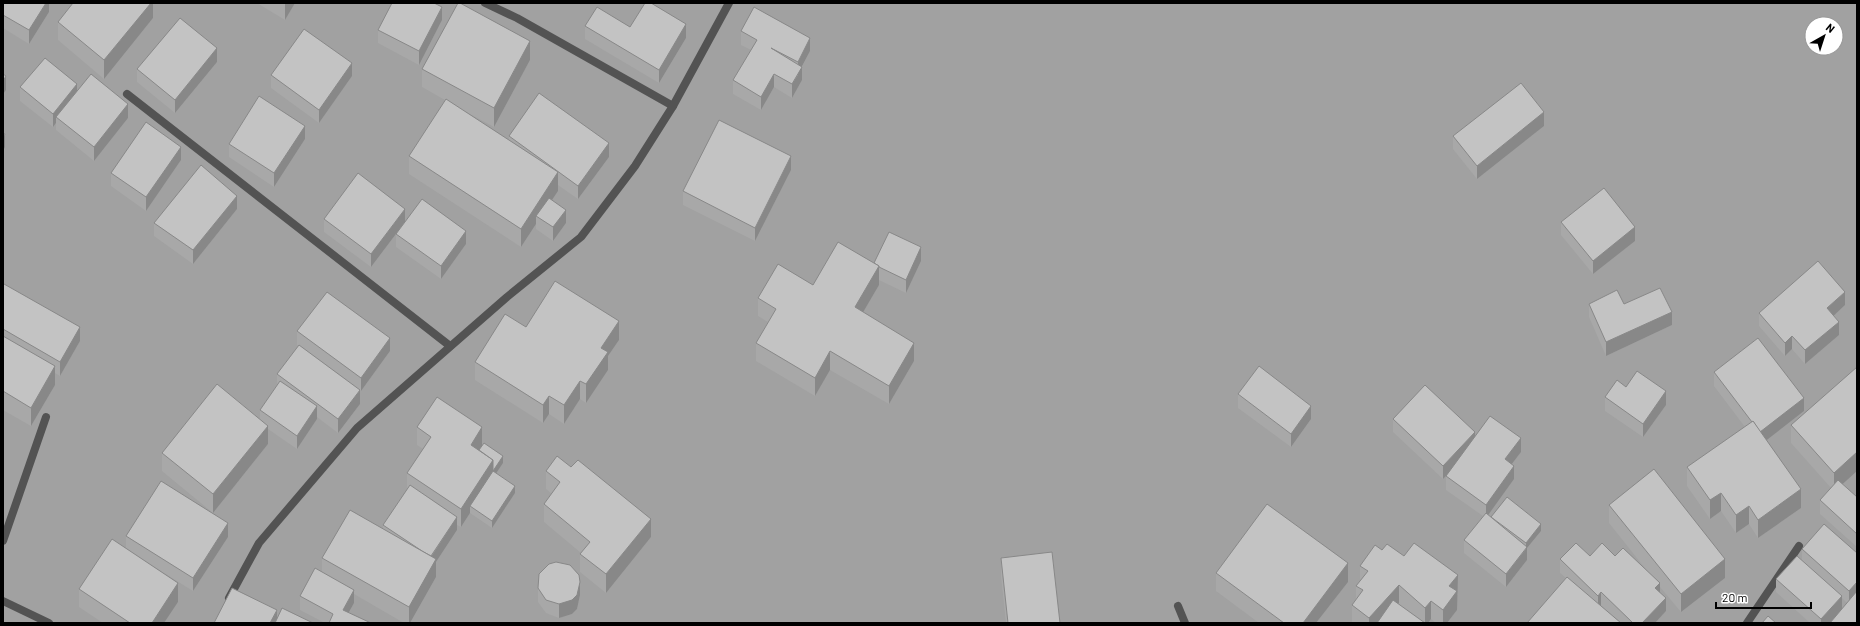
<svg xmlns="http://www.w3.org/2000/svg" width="1860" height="626" font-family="Barlow,sans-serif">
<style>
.water{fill:#a1a1a1;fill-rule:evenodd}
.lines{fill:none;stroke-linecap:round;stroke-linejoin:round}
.service{stroke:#535353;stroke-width:8}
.minor{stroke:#535353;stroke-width:8}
.wall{fill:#a8a8a8;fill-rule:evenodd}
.shaded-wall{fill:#888}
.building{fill:#c3c3c3;stroke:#888}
</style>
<rect width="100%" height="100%" fill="#fff"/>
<path class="water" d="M3,3H1857V623H3ZM1812,24H1836V48H1812Z"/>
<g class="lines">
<polyline class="service" points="3,541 46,417"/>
<g class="minor">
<polyline points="485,3 517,18 673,106"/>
<polyline points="127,94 450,346"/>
<polyline points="229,598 259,543 357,428 507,297 581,237 635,166 673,106 729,3"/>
<polyline points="3,601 49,623"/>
<polyline points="1178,606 1185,623"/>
<polyline points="1747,623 1799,546"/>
</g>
</g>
<g class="wall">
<polygon points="3,3 49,3 49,12 29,44 3,28"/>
<polygon points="153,3 153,18 104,79 58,40 58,22"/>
<polygon points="257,3 295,3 285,20"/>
<polygon points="442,20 419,65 378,43 378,30"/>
<polygon points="585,26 630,27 686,38 659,83 585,39"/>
<polygon points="741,31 810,51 802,67 802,80 792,98 774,87 761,110 733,94 733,80 751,50 741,45"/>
<polygon points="530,60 494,127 455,106 509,140 509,136 609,157 578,199 558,185 558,191 552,200 566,223 553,241 536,229 536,224 521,247 409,174 409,156 445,100 422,87 422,69"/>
<polygon points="217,62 175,113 137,82 137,69"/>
<polygon points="271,75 352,76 319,123 271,88"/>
<polygon points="20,87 77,91 128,118 94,161 56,130 56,123 53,127 20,101"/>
<polygon points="1544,126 1477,179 1453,149 1453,136"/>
<polygon points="305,139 274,187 229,157 229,144"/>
<polygon points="181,160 146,211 111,186 111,173"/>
<polygon points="791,170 755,241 683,205 683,191"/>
<polygon points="237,209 193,264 154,236 154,223"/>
<polygon points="324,219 405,222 371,267 324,232"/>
<polygon points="1561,222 1635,241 1593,274 1561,235"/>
<polygon points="396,234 466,244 441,279 396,247"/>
<polygon points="921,261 906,293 879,280 879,285 863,312 914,361 889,404 830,370 815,396 756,361 756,343 768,322 758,316 758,298 813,285 874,263"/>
<polygon points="3,285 80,341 60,376 55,373 55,385 31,426 3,410"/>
<polygon points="1589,304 1672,325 1606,356 1589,317"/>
<polygon points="1845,305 1833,316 1839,335 1805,364 1792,349 1785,356 1759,326 1759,313"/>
<polygon points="526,327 619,340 608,356 608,370 586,403 580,399 564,424 549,414 543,423 475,380 475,362"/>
<polygon points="297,331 390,351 361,391 346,380 360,404 338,433 317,417 317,419 297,449 268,429 268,444 213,513 162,471 162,453 260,419 260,410 277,385 277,374 299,346 297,345"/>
<polygon points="1857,367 1857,471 1843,484 1857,497 1857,547 1820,514 1820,500 1831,488 1791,443 1791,425"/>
<polygon points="1714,372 1804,411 1766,440 1801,508 1758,538 1749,524 1736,533 1721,511 1710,519 1687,486 1687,467 1745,427 1714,386"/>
<polygon points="1238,394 1311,419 1291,447 1238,408"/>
<polygon points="1605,397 1666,405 1643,437 1605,411"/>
<polygon points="1393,419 1475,437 1521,452 1512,464 1514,479 1488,514 1491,517 1541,531 1527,548 1527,560 1506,587 1464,553 1464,540 1483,516 1446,490 1446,476 1449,472 1443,479 1393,432"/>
<polygon points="417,427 482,446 503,463 496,473 515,493 492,528 470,513 461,527 457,525 457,530 436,562 436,577 410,623 404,623 354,594 354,603 349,613 371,623 325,623 300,610 300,596 322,572 322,558 383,529 383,525 407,489 407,473 423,449 417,445"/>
<polygon points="546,471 651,537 606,593 580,572 580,554 581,553 544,522 544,504 552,494 546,489"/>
<polygon points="1609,505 1725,578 1681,612 1660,587 1660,593 1666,611 1655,623 1527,623 1566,578 1560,573 1560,559 1590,556 1615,556 1648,572 1609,523"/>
<polygon points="126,536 228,537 193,591 143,560 178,602 164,623 103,623 79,607 79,589 126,548"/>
<path d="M1802,549L1857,553V623H1810L1776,592V579L1802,560ZM1842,598L1847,603L1842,609Z"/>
<polygon points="1382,550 1404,556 1458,594 1457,595 1457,610 1447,623 1436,623 1431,619 1428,623 1352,623 1352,605 1356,599 1356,586 1360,581 1360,566"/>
<polygon points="1001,558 1060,623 1006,623 1001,576"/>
<polygon points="1216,573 1348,582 1316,623 1259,623 1216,591"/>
<polygon points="538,588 580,595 577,609 572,614 559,618 546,613 538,602"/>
</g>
<g class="shaded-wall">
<polygon points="46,3 49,3 49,12 29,44 29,30"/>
<polygon points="151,3 153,3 153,18 104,79 104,60"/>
<polygon points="285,3 295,3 285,20"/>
<polygon points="442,7 442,20 419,65 419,51"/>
<polygon points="686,24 686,38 659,83 659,70"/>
<polygon points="810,38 810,51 800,70 802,67 802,80 792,98 792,84 798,75 798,62"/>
<polygon points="530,41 530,60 494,127 494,108"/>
<polygon points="217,48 217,62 175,113 175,100"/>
<polygon points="352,63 352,76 319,123 319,110"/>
<polygon points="774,74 774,87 761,110 761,97"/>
<polygon points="6,76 6,90 3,94 3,81"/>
<polygon points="77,84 77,97 56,117 56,123 53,127 53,114"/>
<polygon points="128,104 128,118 94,161 94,147"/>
<polygon points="1544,112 1544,126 1477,179 1477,166"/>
<polygon points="305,126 305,139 274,187 274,173"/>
<polygon points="5,134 5,147 3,151 3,138"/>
<polygon points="609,143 609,157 578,199 578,186"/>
<polygon points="181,147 181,160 146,211 146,197"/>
<polygon points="791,156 791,170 755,241 755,228"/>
<polygon points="558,172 558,191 540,218 536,216 536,224 521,247 521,229"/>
<polygon points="237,196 237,209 193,264 193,250"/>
<polygon points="405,209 405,222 371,267 371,254"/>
<polygon points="566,210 566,223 553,241 553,227"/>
<polygon points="1635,227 1635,241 1593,274 1593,261"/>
<polygon points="466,231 466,244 441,279 441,266"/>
<polygon points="921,247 921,261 906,293 906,280"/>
<polygon points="879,266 879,285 855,326 855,307"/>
<polygon points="1845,292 1845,305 1827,322 1827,308"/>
<polygon points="1672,312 1672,325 1606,356 1606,342"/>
<polygon points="619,321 619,340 608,356 608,370 586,403 586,384 601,348"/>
<polygon points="1839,322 1839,335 1805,364 1805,350"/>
<polygon points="80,327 80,341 60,376 60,362"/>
<polygon points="1792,336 1792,349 1785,356 1785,343"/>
<polygon points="390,338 390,351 361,391 361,378"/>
<polygon points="914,343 914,361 889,404 889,386"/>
<polygon points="830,351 830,370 815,396 815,378"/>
<polygon points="55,366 55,385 31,426 31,408"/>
<polygon points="580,381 580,399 564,424 564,405"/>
<polygon points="360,390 360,404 338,433 338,419"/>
<polygon points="1666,391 1666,405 1643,437 1643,424"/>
<polygon points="549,396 549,414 543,423 543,405"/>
<polygon points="1804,398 1804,411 1759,446 1759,432"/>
<polygon points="317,406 317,419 297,449 297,436"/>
<polygon points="1311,406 1311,419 1291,447 1291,434"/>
<polygon points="268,426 268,444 213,513 213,494"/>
<polygon points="482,427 482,446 471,463 471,445"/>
<polygon points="1475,432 1475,446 1443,479 1443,466"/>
<polygon points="1521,438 1521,452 1505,473 1505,459"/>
<polygon points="1857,452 1857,471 1834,492 1834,473"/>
<polygon points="503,456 503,463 493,478 493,471"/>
<polygon points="493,460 493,478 470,506 470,513 461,527 461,509"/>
<polygon points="1514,466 1514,479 1486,518 1486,505"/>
<polygon points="515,486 515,493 492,528 492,521"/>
<polygon points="1801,489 1801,508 1758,538 1758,520"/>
<polygon points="1721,493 1721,511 1710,519 1710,500"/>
<polygon points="1749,506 1749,524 1736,533 1736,515"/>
<polygon points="457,517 457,530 436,562 436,577 410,623 409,623 409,607 431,557"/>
<polygon points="651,519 651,537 606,593 606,574"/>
<polygon points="228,523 228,537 193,591 193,578"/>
<polygon points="1541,524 1541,531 1527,548 1527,560 1506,587 1506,574 1526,549 1526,543"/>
<polygon points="1725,559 1725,578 1681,612 1681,594"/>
<polygon points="1348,563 1348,582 1316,623 1303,623"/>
<polygon points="1458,575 1457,610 1447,623 1443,623 1443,610 1449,586"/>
<polygon points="580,582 580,595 577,609 572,614 559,618 559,604"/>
<polygon points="1857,582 1857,596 1849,605 1849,591"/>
<polygon points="178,583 178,602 164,623 152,623"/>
<polygon points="1660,583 1660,597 1655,588"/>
<polygon points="1399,585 1399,603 1381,623 1369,623 1369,618"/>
<polygon points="354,590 354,603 343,623 343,610"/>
<polygon points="1601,592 1601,605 1598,609 1598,596"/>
<polygon points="1842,596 1842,610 1830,623 1821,623 1821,619"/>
<polygon points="1666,598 1666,611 1655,623 1642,623"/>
<polygon points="1431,601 1431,619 1428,623 1425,623 1425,608"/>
<polygon points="277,610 277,623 270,623"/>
</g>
<g class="building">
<polygon points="3,3 46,3 29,30 3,15"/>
<polygon points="73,3 151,3 104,60 58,22"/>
<polygon points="392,3 434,3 442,7 419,51 378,30"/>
<polygon points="458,3 460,3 530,41 494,108 422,69"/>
<polygon points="645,3 651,3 686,24 659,70 585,26 597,7 630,27"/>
<polygon points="754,7 810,38 798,62 771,48 802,67 792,84 774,74 761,97 733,80 757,40 741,31"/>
<polygon points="180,18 217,48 175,100 137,69"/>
<polygon points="304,29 352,63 319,110 271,75"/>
<polygon points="45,58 77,84 53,114 20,87"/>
<polygon points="3,74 6,76 3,81"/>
<polygon points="91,74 128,104 94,147 56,117"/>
<polygon points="1521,83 1544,112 1477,166 1453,136"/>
<polygon points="539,93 609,143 578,186 509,136"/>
<polygon points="259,96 305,126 274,173 229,144"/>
<polygon points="446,99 558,172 521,229 409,156"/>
<polygon points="719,120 791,156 755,228 683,191"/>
<polygon points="146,122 181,147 146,197 111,173"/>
<polygon points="3,133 5,134 3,138"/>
<polygon points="201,165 237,196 193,250 154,223"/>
<polygon points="358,173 405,209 371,254 324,219"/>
<polygon points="1604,188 1635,227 1593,261 1561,222"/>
<polygon points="549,198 566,210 553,227 536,216"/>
<polygon points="422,199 466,231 441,266 396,234"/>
<polygon points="889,232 921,247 906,280 879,267 879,266 874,263"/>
<polygon points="838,242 879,266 855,307 914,343 889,386 830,351 815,378 756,343 776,309 758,298 778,264 813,285"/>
<polygon points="1818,261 1845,292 1827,308 1839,322 1805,350 1792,336 1785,343 1759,313"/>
<polygon points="555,281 619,321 601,348 608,352 586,384 580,381 564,405 549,396 543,405 475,362 505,314 526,327"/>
<polygon points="4,284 80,327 60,362 3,329 3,285"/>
<polygon points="1660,288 1672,312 1606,342 1589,304 1617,290 1624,304"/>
<polygon points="327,292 390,338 361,378 297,331"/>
<polygon points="3,336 55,366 31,408 3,391"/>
<polygon points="1758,338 1804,398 1760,432 1753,421 1752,422 1714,372"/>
<polygon points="299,345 360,390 338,419 277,374"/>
<polygon points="1259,366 1311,406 1291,434 1238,394"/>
<polygon points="1857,367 1857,452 1834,473 1791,425"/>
<polygon points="1637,371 1666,391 1643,424 1605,397 1617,380 1626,387"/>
<polygon points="280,381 317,406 297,436 260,410"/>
<polygon points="217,384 268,426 213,494 162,453"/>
<polygon points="1425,385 1475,432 1443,466 1393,419"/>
<polygon points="437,397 482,427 471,445 493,460 461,509 407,473 431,437 417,427"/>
<polygon points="1490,416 1521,438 1505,459 1514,466 1486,505 1446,476"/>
<polygon points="1753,421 1801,489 1758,520 1749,506 1736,515 1721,493 1710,500 1687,467"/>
<polygon points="484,443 503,456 493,471 493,460 479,450"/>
<polygon points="557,456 571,467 578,460 651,519 606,574 580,554 590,542 544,504 560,482 546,471"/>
<polygon points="1654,469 1725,559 1681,594 1609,505"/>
<polygon points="493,471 515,486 492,521 470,506"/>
<polygon points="1838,480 1857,497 1857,534 1820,500"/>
<polygon points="161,481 228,523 193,578 126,536"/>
<polygon points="410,485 457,517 431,556 422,551 383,525"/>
<polygon points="1507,497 1541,524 1526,543 1491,517"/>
<polygon points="1267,504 1348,563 1303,623 1284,623 1216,573"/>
<polygon points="350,510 436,559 409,607 322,558"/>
<polygon points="1486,513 1527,547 1506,574 1464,540"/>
<polygon points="1824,524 1857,553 1857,582 1849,591 1802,549"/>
<polygon points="112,539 178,583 152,623 130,623 79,589"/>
<polygon points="1414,543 1458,575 1449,586 1457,591 1443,610 1431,601 1425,608 1399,585 1369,618 1352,605 1363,590 1356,586 1368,571 1360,566 1375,545 1382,550 1387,544 1404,556"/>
<polygon points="1576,543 1590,556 1602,543 1615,556 1623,548 1660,583 1655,588 1666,598 1642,623 1633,623 1601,592 1598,596 1560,559"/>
<polygon points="1052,552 1060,623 1008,623 1001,558"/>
<polygon points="1797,556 1842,596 1821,619 1776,579"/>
<polygon points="556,562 570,565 579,575 580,582 577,595 572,600 559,604 546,600 538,588 539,574 549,564"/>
<polygon points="315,568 354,590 343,610 371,623 329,623 333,614 300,596"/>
<polygon points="1567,577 1621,623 1527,623"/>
<polygon points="232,588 277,610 270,623 214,623"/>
<polygon points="1857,591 1857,623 1830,623"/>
<polygon points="1393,600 1425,623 1377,623"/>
<polygon points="282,608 313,623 275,623"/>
<polygon points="1768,616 1776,623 1762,623"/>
</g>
<rect width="1860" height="626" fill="none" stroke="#000000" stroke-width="8"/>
<g transform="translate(1824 36) rotate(39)"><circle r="19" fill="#ffffff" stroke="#999999"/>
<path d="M0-3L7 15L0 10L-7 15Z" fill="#000000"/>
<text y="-6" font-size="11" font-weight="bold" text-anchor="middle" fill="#000000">N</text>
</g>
<path d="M1716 602v6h95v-6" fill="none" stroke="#000000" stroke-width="2"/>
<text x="1722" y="602" font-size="12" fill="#000000" stroke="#ffffff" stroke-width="3" paint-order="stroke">20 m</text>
</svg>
